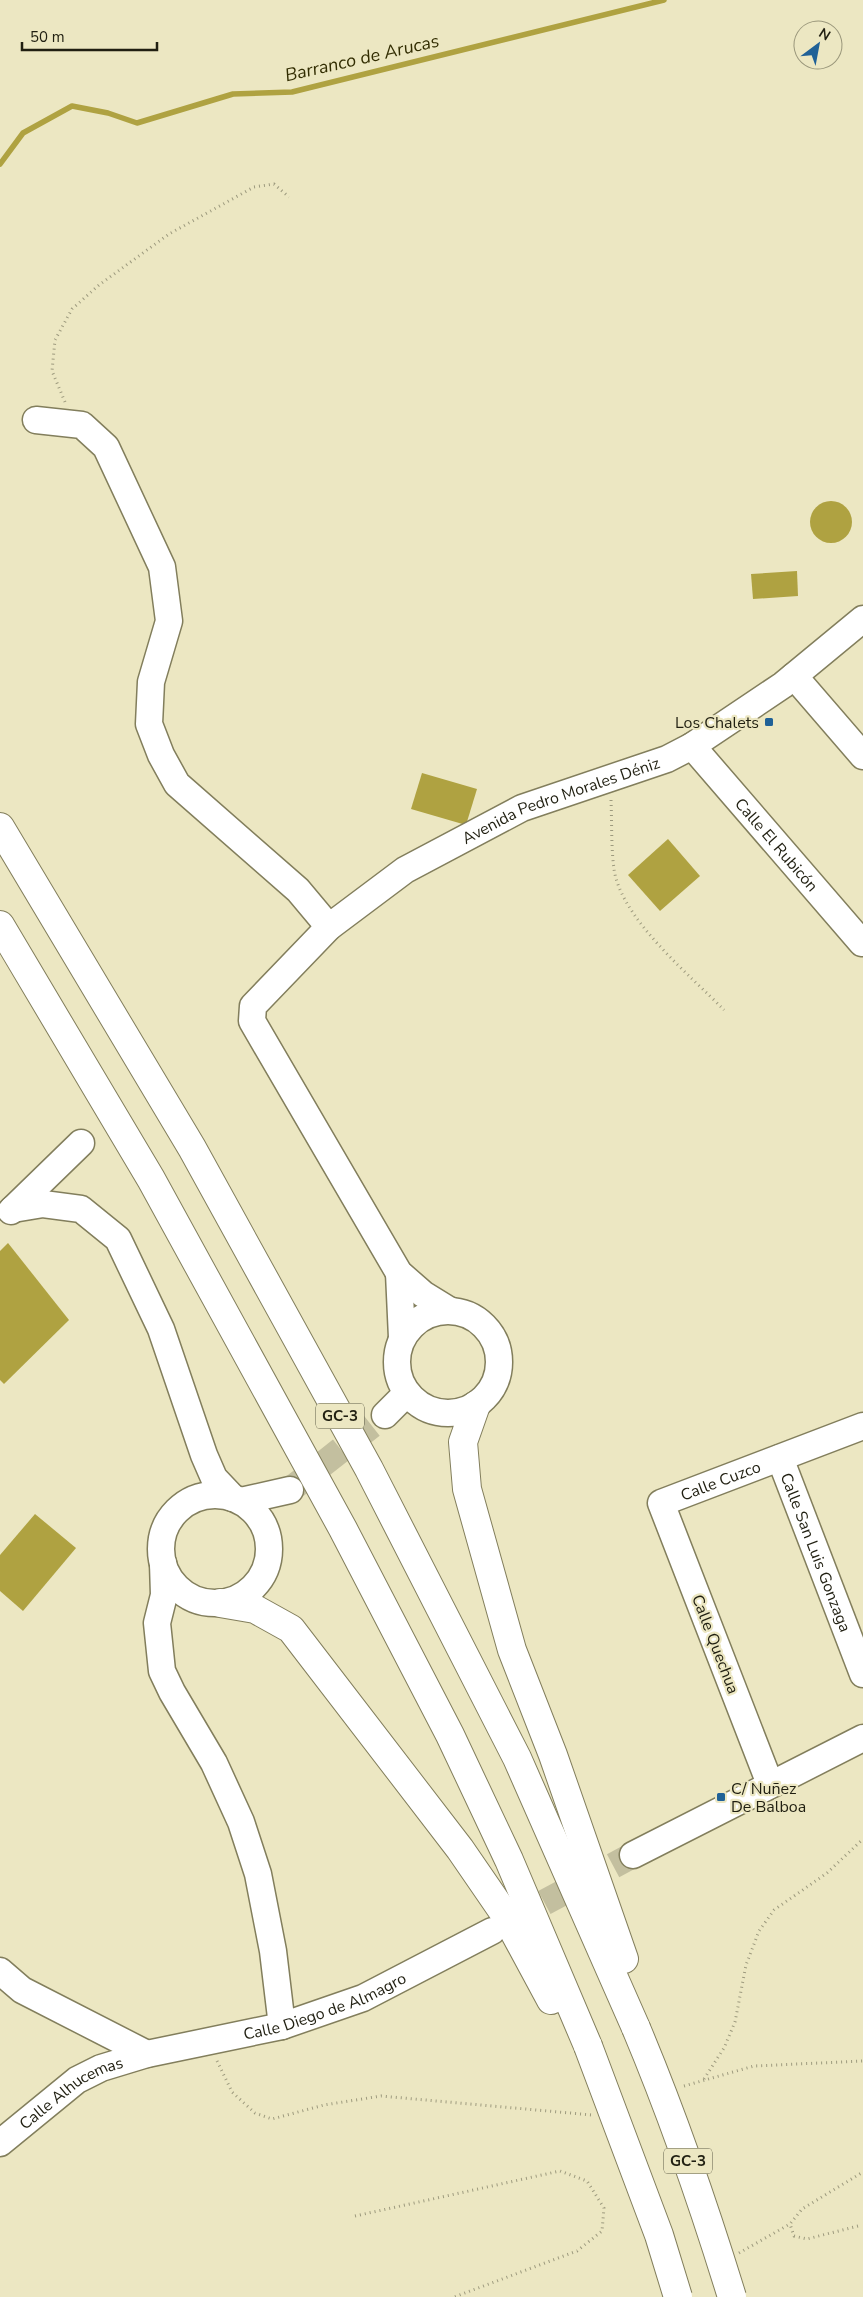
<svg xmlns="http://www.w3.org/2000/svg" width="863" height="2297" font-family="'Nunito Sans',sans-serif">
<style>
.water{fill:#afa241}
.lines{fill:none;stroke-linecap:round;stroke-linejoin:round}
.stream{stroke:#afa241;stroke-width:5.5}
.minor-tunnel{stroke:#c3bf9f;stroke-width:26;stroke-dasharray:26 13;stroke-linecap:butt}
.minor-casing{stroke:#827e5c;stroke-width:29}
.highway-casing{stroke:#827e5c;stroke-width:30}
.path{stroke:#9d9a7e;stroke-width:3;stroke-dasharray:1 4;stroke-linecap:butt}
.minor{stroke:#fff;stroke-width:26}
.highway{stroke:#fff;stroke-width:28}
.highway-bridge-casing{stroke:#827e5c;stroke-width:30;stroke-linecap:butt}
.highway-bridge{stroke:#fff;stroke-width:28}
.poi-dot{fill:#206197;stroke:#ece7c2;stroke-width:2}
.labels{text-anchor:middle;stroke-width:4.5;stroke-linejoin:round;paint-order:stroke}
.shield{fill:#ece7c2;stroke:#5d5b46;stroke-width:1}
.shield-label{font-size:15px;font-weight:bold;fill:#201f11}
.poi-label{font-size:16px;fill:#201f11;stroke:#ece7c2;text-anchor:end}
.street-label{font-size:16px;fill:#201f11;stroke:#ece7c2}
.water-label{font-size:18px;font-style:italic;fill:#322d02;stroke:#ece7c2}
</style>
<rect width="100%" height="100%" fill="#ece7c2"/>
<g class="water">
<circle cx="831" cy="522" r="21"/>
<polygon points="797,571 798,596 753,599 751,574"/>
<polygon points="422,773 477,789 466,825 411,809"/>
<polygon points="668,839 700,876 660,911 628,875"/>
<polygon points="8,1243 69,1320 4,1384 0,1380 0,1251"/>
<polygon points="35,1514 76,1548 23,1611 0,1591 0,1555"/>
</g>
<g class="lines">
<polyline class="stream" points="0,164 23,133 72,106 108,113 137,123 233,94 292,92 664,0"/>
<g class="minor-tunnel">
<polyline points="290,1490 385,1415"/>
<polyline points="510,1921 633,1855"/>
</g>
<defs>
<g id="minor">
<polyline points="36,420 82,425 106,447 162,567 169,621 151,682 149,724 161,755 177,784 298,890 329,927"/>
<polyline points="794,676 863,756"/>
<path id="s1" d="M692,746L862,943"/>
<polyline points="13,1209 43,1204 81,1209 118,1239 161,1329 204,1455 214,1478 233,1498"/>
<polyline points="11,1211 81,1143"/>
<polyline points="399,1273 402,1338"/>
<path id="s2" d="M449,1310L423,1294L399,1273L252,1021L253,1006L329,927L405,870L522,808L667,759L692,746L783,685L863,619"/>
<circle cx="448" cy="1362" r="51"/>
<polyline points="385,1415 407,1393"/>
<path id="s3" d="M780,1458L863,1674"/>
<circle cx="215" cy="1549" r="54"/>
<polyline points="241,1501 290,1490"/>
<polyline points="163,1563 164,1595 157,1623 162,1671 172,1692 214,1763 241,1822 258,1874 273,1951 282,2026"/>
<path id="s4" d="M770,1784L661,1503L863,1426"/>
<polyline points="633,1855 863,1738"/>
<polyline points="0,1971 22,1990 147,2054"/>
<path id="s5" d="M0,2143L77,2080L101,2068L147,2054L282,2026L363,1998L492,1931"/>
</g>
<g id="highway">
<polyline points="0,827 192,1148 369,1469 517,1758 636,2028"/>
<polyline points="0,925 151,1179 343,1529 450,1735 509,1860 588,2046"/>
<polyline points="476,1405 463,1442 467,1489 512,1650 553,1755 624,1959"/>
<polyline points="220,1603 255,1609 291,1629 460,1849 504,1913 551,2000"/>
</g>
</defs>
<use href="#minor" class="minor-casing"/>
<use href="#highway" class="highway-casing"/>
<g class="path">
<polyline points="65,402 52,371 55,340 72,309 99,285 169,234 254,187 274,184 289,197"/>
<path d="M611,800C612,823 611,847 614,869C621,919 690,975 724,1010"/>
<polyline points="217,2061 232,2092 255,2113 272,2119 324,2105 381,2096 592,2115"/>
<polyline points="704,2079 724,2048 735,2022 746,1965 759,1931 774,1910 827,1873 863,1839"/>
<polyline points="684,2086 754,2066 863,2061"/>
<polyline points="355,2216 560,2171 587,2181 604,2208 602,2231 577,2251 454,2297"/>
<polyline points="858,2226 807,2239 794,2236 790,2224 802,2209 863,2172"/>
<polyline points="739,2253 790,2224"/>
</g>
<use href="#minor" class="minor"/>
<use href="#highway" class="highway"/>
<defs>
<g id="highway-bridge">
<path d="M636,2028C673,2116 704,2206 732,2297"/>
<polyline points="588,2046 659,2235 678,2297"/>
</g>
</defs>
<use href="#highway-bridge" class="highway-bridge-casing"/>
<use href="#highway-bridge" class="highway-bridge"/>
</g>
<g class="poi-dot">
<rect x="764" y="717" width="10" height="10" rx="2.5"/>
<rect x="716" y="1792" width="10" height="10" rx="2.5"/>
</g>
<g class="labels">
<g class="shield">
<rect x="316" y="1403.5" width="48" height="25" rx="4"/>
<rect x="664" y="2148.5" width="48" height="25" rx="4"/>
</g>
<g class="shield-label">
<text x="340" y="1421">GC-3</text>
<text x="688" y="2166">GC-3</text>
</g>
<g class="poi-label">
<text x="759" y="728">Los Chalets</text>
<text x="731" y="1794" text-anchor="start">C/ Nuñez<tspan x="731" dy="18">De Balboa</tspan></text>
</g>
<g class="street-label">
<text dy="6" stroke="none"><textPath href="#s2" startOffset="745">Avenida Pedro Morales Déniz</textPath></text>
<text dy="6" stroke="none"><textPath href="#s1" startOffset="130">Calle El Rubicón</textPath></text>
<text dy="6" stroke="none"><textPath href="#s4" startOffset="365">Calle Cuzco</textPath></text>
<text dy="6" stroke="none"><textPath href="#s3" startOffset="101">Calle San Luis Gonzaga</textPath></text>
<text transform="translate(716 1644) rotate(69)" y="6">Calle Quechua</text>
<text dy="6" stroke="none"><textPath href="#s5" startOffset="359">Calle Diego de Almagro</textPath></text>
<text dy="6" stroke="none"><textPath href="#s5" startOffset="88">Calle Alhucemas</textPath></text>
</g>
<g class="water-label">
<text transform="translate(362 58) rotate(-13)" y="6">Barranco de Arucas</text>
</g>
</g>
<g transform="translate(818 45) rotate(32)"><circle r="24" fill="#ece7c2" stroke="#9a977b"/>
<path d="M0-4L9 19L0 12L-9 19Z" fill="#206197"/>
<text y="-8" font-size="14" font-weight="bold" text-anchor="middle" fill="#201f11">N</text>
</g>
<path d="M22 42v8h135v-8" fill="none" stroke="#201f11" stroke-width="2.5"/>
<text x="30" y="42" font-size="15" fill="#201f11" stroke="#ece7c2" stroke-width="4" paint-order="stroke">50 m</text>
</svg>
